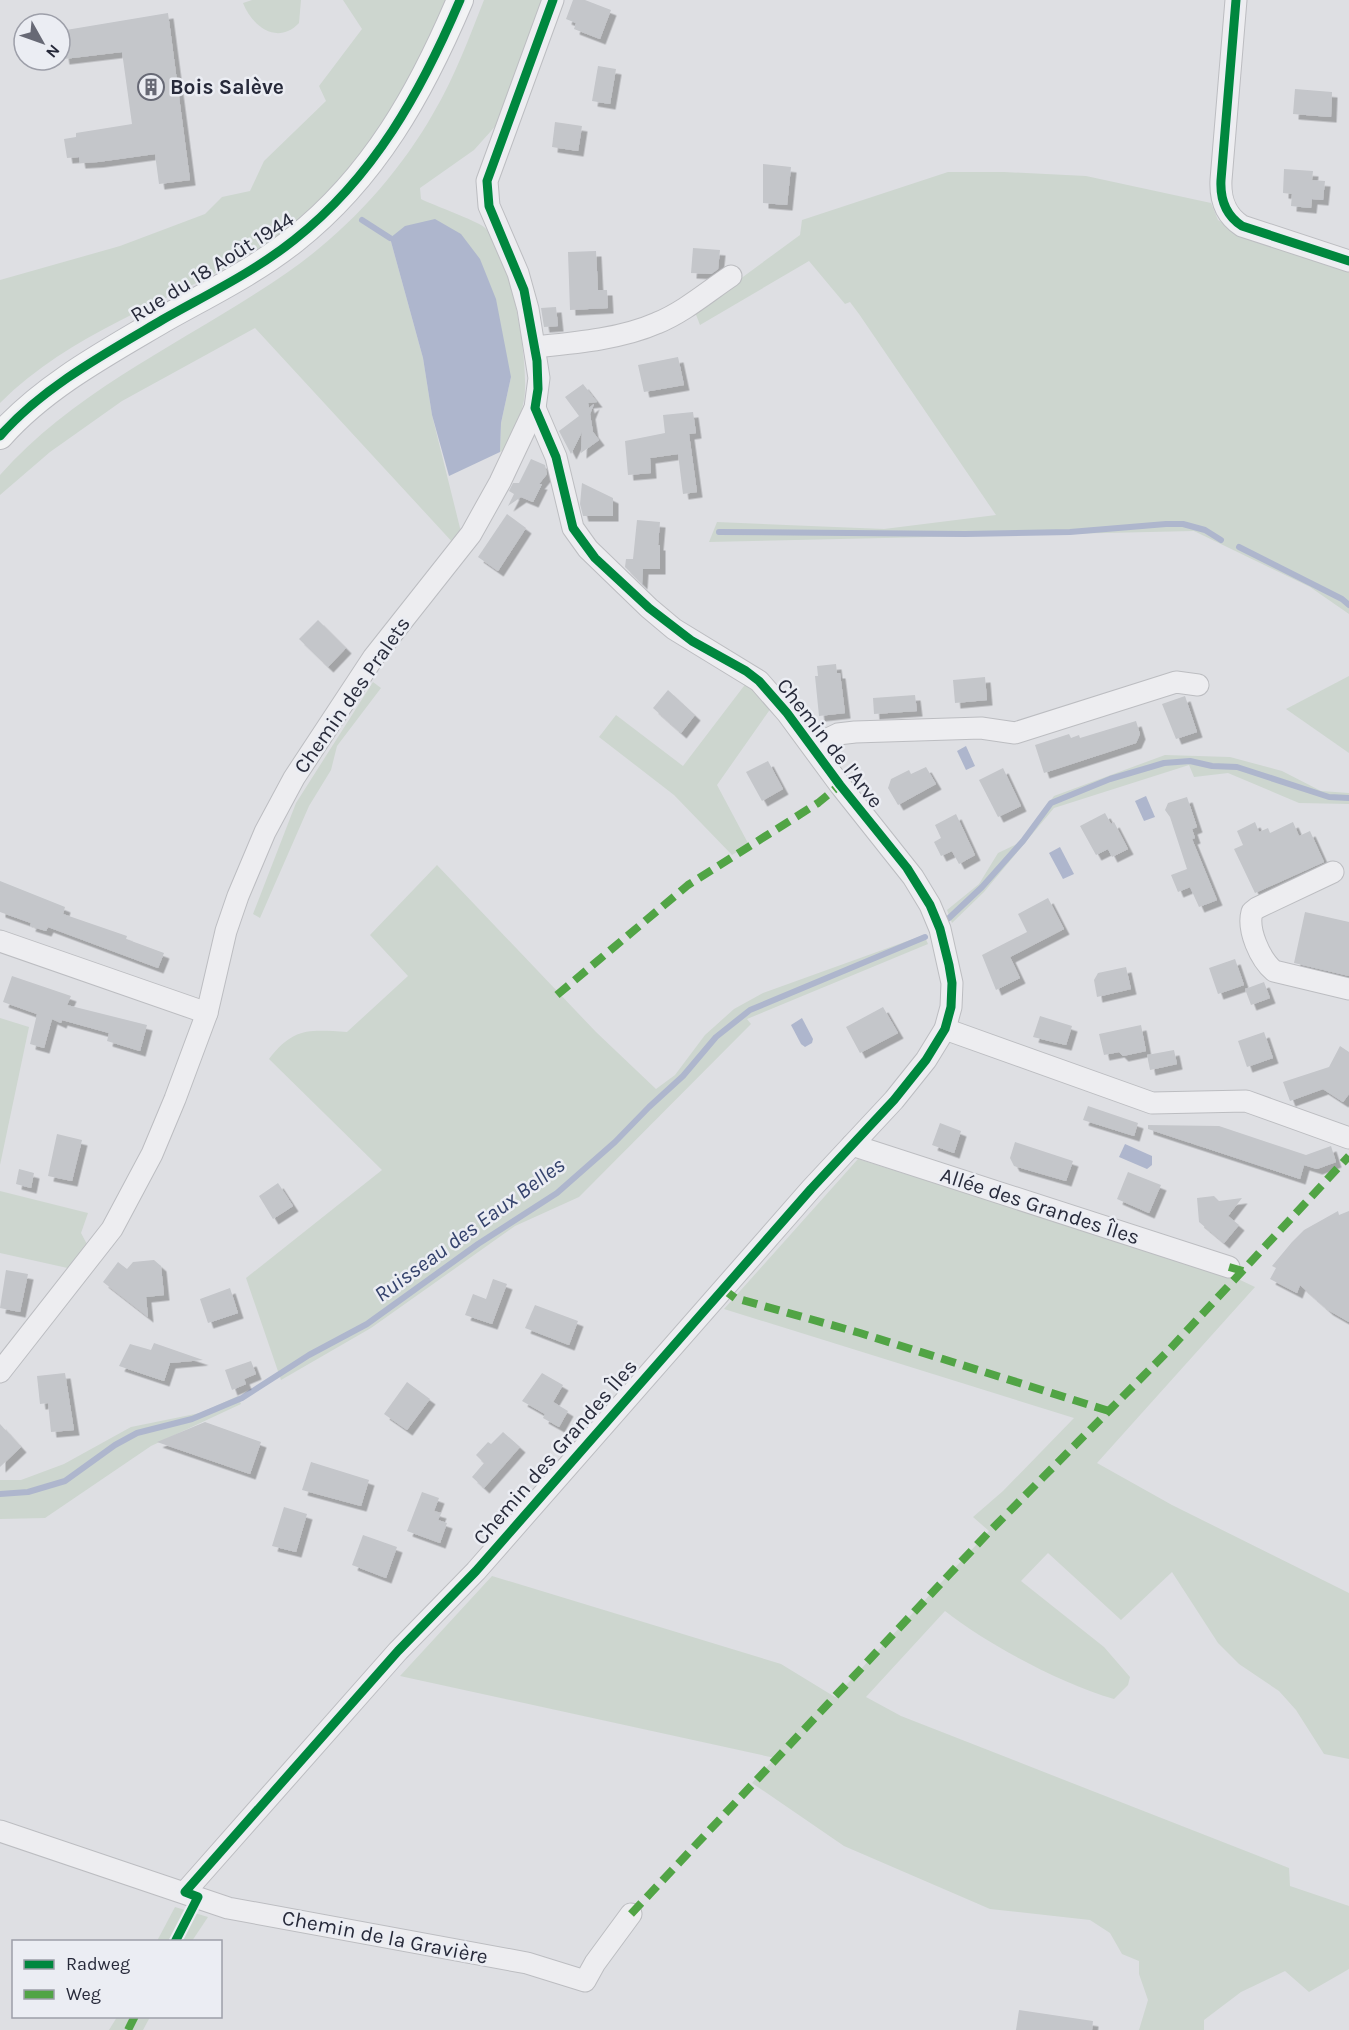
<svg xmlns="http://www.w3.org/2000/svg" width="1349" height="2030" font-family="Karla,sans-serif">
<style>
.green{fill:#cdd6cf}
.water{fill:#aeb6cd}
.lines{fill:none;stroke-linecap:round;stroke-linejoin:round}
.stream{stroke:#aeb6cd;stroke-width:6}
.building{fill:#c4c6ca;filter:url(#shadow)}
.minor-casing{stroke:#bcbdc1;stroke-width:23}
.major-casing{stroke:#bbbcc1;stroke-width:28}
.minor{stroke:#ededf0;stroke-width:21}
.major{stroke:#f2f3f4;stroke-width:26}
.quiet{stroke:#51a445;stroke-width:8;stroke-dasharray:15 8;stroke-linecap:butt}
.cycleway-casing{stroke:#ebedf3;stroke-width:13}
.cycleway{stroke:#00873e;stroke-width:9}
.labels{text-anchor:middle;stroke-width:5;stroke-linejoin:round;paint-order:stroke}
.poi-label{font-size:21px;font-weight:bold;fill:#272a3a;stroke:#ebedf3;text-anchor:start}
.street-label{font-size:21px;fill:#272a3a;stroke:#ebedf3}
.water-label{font-size:22px;font-style:italic;fill:#34426c;stroke:#ebedf3}
</style>
<defs>
<filter id="shadow"><feDropShadow dx="5.5" dy="5.5" stdDeviation="0" flood-color="#0004"/></filter>
</defs>
<rect width="100%" height="100%" fill="#dedfe3"/>
<g class="green">
<path d="M252,0H301L299,23C277,46 252,26 243,3Z"/>
<path d="M343,0H446C407,97 349,196 257,250C171,302 72,331 0,403V280L120,246L205,214L222,197L250,191L264,161L326,101L319,86L362,29Z"/>
<path d="M484,0H546L500,121L474,150L420,188L421,199C435,206 475,220 484,227C511,250 530,366 524,400C521,416 513,433 508,448L500,452L501,423L511,377L390,238L423,358L432,415L461,532L455,545L255,328L122,401L50,452L0,495V475C79,386 192,339 288,272C347,231 399,174 434,112C455,76 469,38 484,0Z"/>
<polygon points="948,172 1004,172 1086,176 1211,203 1218,220 1252,241 1349,269 1349,614 1310,587 1194,531 709,542 717,522 884,529 996,515 859,314 850,302 845,304 809,261 700,325 695,312 800,235 802,220"/>
<polygon points="1349,676 1349,753 1286,709"/>
<polygon points="373,682 381,688 337,746 331,770 309,806 260,918 253,914 296,803"/>
<polygon points="747,682 771,708 717,785 749,845 732,855 674,795 599,737 616,715 683,766"/>
<polygon points="1165,755 1230,757 1282,771 1321,791 1349,793 1349,804 1299,803 1228,773 1194,777 1189,765 1054,808 984,892 952,923 947,910 979,884 998,853 1019,843 1054,796"/>
<path d="M437,865L596,1032L656,1089L675,1075L705,1035L734,1009L763,993L924,935L928,944L747,1019L751,1024L579,1197L515,1226L371,1328L281,1380L246,1278L382,1170L269,1059C294,1027 309,1030 347,1032L408,976L370,935Z"/>
<polygon points="0,1018 29,1027 0,1165"/>
<path d="M858,1159L1236,1278L1255,1287L1097,1463L1172,1505L1349,1593V1759L1324,1754L1296,1710L1279,1691L1239,1664L1218,1643L1172,1572L1121,1620L1048,1553L1021,1581L1104,1647L1130,1677L1128,1685L1114,1699C1060,1683 990,1646 945,1611L866,1697L901,1716L1289,1868L1290,1886L1349,1906V1969L1309,1992L1285,1971L1241,1992L1204,2020V2030H1139L1148,2000L1139,1974V1961L1122,1954L1110,1933L1090,1920L990,1909L844,1846L752,1783L775,1758L400,1676L492,1576L781,1664L835,1697L989,1531L973,1517L1003,1491L1074,1418L724,1309Z"/>
<polygon points="0,1191 88,1213 81,1233 89,1248 72,1269 0,1253"/>
<polygon points="238,1396 241,1404 151,1446 45,1518 0,1519 0,1480 21,1480 64,1464 131,1427 200,1413"/>
<polygon points="175,1907 208,1917 192,1941 157,1941"/>
<polygon points="117,2017 117,2016 150,2017 143,2030 109,2030"/>
</g>
<g class="water">
<polygon points="435,219 461,234 480,259 496,299 511,377 501,423 500,452 449,476 432,415 423,358 390,238 405,226"/>
<polygon points="966,746 975,766 966,770 957,751"/>
<polygon points="1146,796 1155,817 1144,821 1135,801"/>
<polygon points="1060,847 1074,874 1063,879 1049,853"/>
<polygon points="802,1018 813,1039 812,1043 805,1047 801,1044 791,1025"/>
<polygon points="1125,1144 1152,1156 1152,1165 1147,1169 1119,1157"/>
</g>
<g class="lines">
<g class="stream">
<polyline points="362,220 390,238"/>
<polyline points="719,532 965,534 1070,532 1166,524 1183,524 1205,530 1221,540"/>
<polyline points="1239,547 1342,599 1349,605"/>
<polyline points="949,918 982,887 1023,841 1051,803 1110,779 1164,763 1190,761 1212,766 1237,767 1329,797 1349,798"/>
<polyline points="0,1494 28,1492 65,1481 115,1445 137,1433 192,1419 242,1398 309,1355 367,1324 478,1244 557,1193 615,1142 649,1107 683,1076 716,1037 750,1010 925,937"/>
</g>
</g>
<g class="building">
<polygon points="573,0 585,0 611,10 600,39 574,29 576,23 566,19"/>
<polygon points="168,13 190,180 159,184 155,154 98,162 80,163 79,157 67,158 64,139 76,137 76,133 132,124 122,52 64,59 60,31"/>
<polygon points="598,66 616,69 610,104 592,101"/>
<polygon points="1295,89 1332,92 1331,117 1293,114"/>
<polygon points="555,122 582,126 578,151 552,147"/>
<polygon points="763,164 791,167 787,205 763,203"/>
<polygon points="1284,169 1313,171 1312,180 1325,181 1323,200 1312,199 1311,208 1291,206 1292,194 1283,193"/>
<polygon points="693,248 720,250 718,269 711,274 691,273"/>
<polygon points="596,251 598,290 607,290 608,308 570,310 568,252"/>
<polygon points="556,307 558,326 544,327 541,308"/>
<polygon points="678,357 684,385 644,392 638,365"/>
<polygon points="583,384 597,402 588,403 589,408 594,404 590,414 593,432 599,440 581,453 582,432 571,454 559,431 579,416 565,397"/>
<polygon points="693,412 696,433 689,434 697,492 683,494 678,454 650,458 651,473 628,475 625,441 665,433 663,415"/>
<polygon points="531,459 545,465 547,474 539,484 542,484 533,502 521,497 508,506 514,494 509,491 513,483 519,483"/>
<polygon points="582,483 613,498 613,516 583,516 580,504"/>
<polygon points="507,514 526,528 498,571 478,557"/>
<polygon points="637,520 660,522 658,545 660,545 660,569 643,569 642,584 625,567 626,559 633,559"/>
<polygon points="318,620 346,648 328,667 299,639"/>
<polygon points="836,664 837,673 840,673 845,713 819,716 815,676 818,676 817,666"/>
<polygon points="985,677 987,700 955,703 953,680"/>
<polygon points="668,690 695,715 681,733 653,708"/>
<polygon points="915,695 917,711 874,714 873,698"/>
<polygon points="1185,696 1197,732 1176,739 1162,704"/>
<polygon points="1136,721 1140,734 1136,743 1044,773 1035,745 1069,734 1071,738 1079,735 1080,738"/>
<polygon points="768,761 783,789 762,801 746,772"/>
<polygon points="926,767 936,784 898,805 888,788 891,779 909,770 911,774"/>
<polygon points="1003,768 1021,806 998,817 979,780"/>
<polygon points="1187,797 1197,827 1192,829 1195,838 1192,839 1217,900 1199,907 1190,887 1178,892 1171,875 1187,869 1170,817 1165,810 1168,803"/>
<polygon points="1105,813 1111,824 1114,822 1128,849 1112,857 1108,849 1096,855 1080,826"/>
<polygon points="956,814 975,855 959,864 952,851 941,856 934,842 941,838 935,825"/>
<polygon points="1255,822 1259,832 1268,828 1270,833 1293,822 1299,836 1310,831 1324,862 1255,893 1234,849 1243,845 1237,831"/>
<polygon points="0,881 65,907 63,914 127,936 126,939 164,953 158,968 48,927 46,931 30,926 31,923 0,912"/>
<polygon points="1048,898 1064,929 1010,957 1020,978 996,990 982,955 1027,932 1018,914"/>
<polygon points="1305,912 1349,922 1349,976 1294,963"/>
<polygon points="1235,959 1244,985 1218,994 1209,968"/>
<polygon points="1126,967 1131,989 1097,997 1094,980 1098,973"/>
<polygon points="12,976 71,996 67,1005 147,1025 140,1051 107,1041 109,1033 62,1020 61,1023 52,1019 44,1048 30,1044 37,1014 3,1002"/>
<polygon points="1264,982 1270,998 1251,1005 1245,989"/>
<polygon points="883,1007 898,1033 860,1053 846,1027"/>
<polygon points="1040,1016 1072,1026 1066,1045 1033,1037"/>
<polygon points="1141,1025 1146,1051 1123,1056 1119,1052 1104,1055 1099,1034"/>
<polygon points="1264,1032 1273,1058 1247,1067 1238,1041"/>
<polygon points="1340,1046 1349,1052 1349,1094 1343,1102 1323,1089 1290,1101 1283,1082 1329,1067"/>
<polygon points="1174,1050 1177,1064 1150,1070 1147,1055"/>
<polygon points="1088,1106 1138,1123 1134,1136 1083,1120"/>
<polygon points="940,1123 961,1131 954,1153 932,1145"/>
<polygon points="1148,1125 1219,1126 1306,1155 1331,1146 1336,1162 1317,1169 1304,1165 1300,1179 1148,1129"/>
<polygon points="57,1134 82,1140 72,1181 48,1176"/>
<polygon points="1015,1142 1073,1161 1066,1181 1014,1166 1010,1158"/>
<polygon points="19,1169 34,1173 31,1188 16,1184"/>
<polygon points="1128,1172 1161,1185 1149,1213 1117,1199"/>
<polygon points="278,1183 293,1206 273,1219 259,1196"/>
<polygon points="1214,1196 1219,1201 1242,1198 1228,1216 1239,1225 1224,1243 1199,1222 1197,1198"/>
<polygon points="1338,1211 1339,1215 1349,1211 1349,1322 1328,1310 1300,1285 1297,1293 1270,1279 1276,1268 1272,1266 1292,1242 1304,1230"/>
<polygon points="154,1260 161,1266 164,1295 146,1297 148,1317 103,1282 118,1262 127,1269 133,1262"/>
<polygon points="6,1270 28,1274 20,1312 0,1308"/>
<polygon points="493,1279 507,1284 492,1324 465,1315 473,1294 486,1299"/>
<polygon points="230,1288 238,1313 208,1323 200,1299"/>
<polygon points="535,1305 578,1321 569,1345 525,1328"/>
<polygon points="154,1343 203,1360 170,1363 164,1381 119,1366 130,1344 151,1350"/>
<polygon points="251,1361 256,1374 244,1379 246,1384 232,1390 225,1370"/>
<polygon points="65,1373 74,1430 51,1432 48,1403 40,1404 37,1376"/>
<polygon points="542,1373 563,1385 553,1402 568,1411 559,1427 543,1418 545,1414 522,1401"/>
<polygon points="407,1382 430,1399 407,1430 384,1414"/>
<polygon points="205,1422 261,1442 250,1474 157,1442"/>
<polygon points="0,1424 21,1447 0,1467"/>
<polygon points="503,1432 520,1447 484,1488 472,1477 484,1463 476,1455 488,1442 491,1444"/>
<polygon points="311,1462 369,1480 361,1506 302,1490"/>
<polygon points="422,1492 439,1498 434,1511 441,1513 438,1520 447,1523 440,1543 407,1531"/>
<polygon points="284,1507 307,1514 296,1552 272,1546"/>
<polygon points="363,1535 397,1547 386,1578 352,1565"/>
<polygon points="1019,2010 1093,2021 1092,2030 1016,2030"/>
</g>
<g class="lines">
<defs>
<g id="minor">
<path d="M1236,0L1221,180C1220,199 1225,215 1242,226L1349,261"/>
<path d="M535,347C574,343 621,339 657,323C684,312 707,292 731,276"/>
<polyline points="813,746 838,734 855,732 981,728 1015,733 1176,682 1198,685"/>
<path d="M1333,872L1257,908L1252,912C1247,930 1260,959 1274,971L1349,989"/>
<polyline points="0,941 207,1013"/>
<polyline points="945,1029 1152,1103 1246,1101 1349,1138"/>
<polyline points="852,1145 1229,1267"/>
<polyline points="0,1372 112,1229 152,1154 175,1099 207,1013 226,931 238,896 265,832 294,778 373,658 471,534 500,482 535,408 539,378 528,309 518,273 489,206 487,181 553,0"/>
<polyline points="0,1831 228,1908 527,1963 585,1981 595,1963 631,1914"/>
<polyline points="185,1892 398,1651 476,1571 811,1189 894,1100 926,1060 945,1029 951,1007 952,983 940,929 930,905 913,877 840,785 787,713 759,681 674,629 649,608 588,549 573,528 556,457 535,408"/>
</g>
<path id="major" d="M0,436C43,387 106,353 162,320C206,295 254,272 294,240C374,177 421,92 460,0"/>
</defs>
<use href="#minor" class="minor-casing"/>
<use href="#major" class="major-casing"/>
<use href="#minor" class="minor"/>
<use href="#major" class="major"/>
<g class="quiet">
<polyline points="557,995 688,885 818,803 840,785"/>
<polyline points="1229,1267 1243,1271"/>
<polyline points="723,1289 735,1298 860,1333 1109,1411"/>
<polyline points="631,1914 990,1531 1169,1350 1349,1156"/>
<polyline points="128,2030 135,2016"/>
</g>
<defs>
<g id="cycleway">
<path d="M1236,0L1221,180C1220,199 1225,215 1242,226L1349,261"/>
<path d="M0,436C43,387 106,353 162,320C206,295 254,272 294,240C374,177 421,92 460,0"/>
<polyline points="175,1942 198,1897 185,1892 398,1651 476,1571 811,1189 894,1100 926,1060 945,1029 951,1007 952,983 949,965 940,929 930,905 907,868 840,785 787,713 759,681 746,671 692,641 649,608 595,558 573,528 556,457 535,408 538,389 537,361 524,290 489,206 487,181 553,0"/>
</g>
</defs>
<use href="#cycleway" class="cycleway-casing"/>
<use href="#cycleway" class="cycleway"/>
</g>
<defs>
<symbol id="building-ring" viewBox="-11 -11 22 22"><circle r="9.5" fill="#ebedf3" stroke="#676975" stroke-width="1.5"/><path d="M-4-6H4V6H1V3H-1V6H-4ZM-2.5-4.3h1.7v1.8h-1.7ZM.8-4.3h1.7v1.8H.8ZM-2.5-1h1.7V.8h-1.7ZM.8-1h1.7V.8H.8Z" fill="#676975"/></symbol>
</defs>
<g fill-rule="evenodd">
<use href="#building-ring" x="136" y="72" width="30" height="30"/>
</g>
<g class="labels">
<g class="poi-label">
<text x="170" y="94">Bois Salève</text>
</g>
<g class="street-label">
<text transform="translate(212 267) rotate(-32)" y="7">Rue du 18 Août 1944</text>
<text transform="translate(352 695) rotate(-55)" y="7">Chemin des Pralets</text>
<text transform="translate(830 743) rotate(52)" y="7">Chemin de l'Arve</text>
<text transform="translate(1040 1206) rotate(18)" y="7">Allée des Grandes Îles</text>
<text transform="translate(555 1452) rotate(-49)" y="7">Chemin des Grandes Îles</text>
<text transform="translate(385 1937) rotate(11)" y="7">Chemin de la Gravière</text>
</g>
<g class="water-label">
<text transform="translate(469 1229) rotate(-36)" y="8">Ruisseau des Eaux Belles</text>
</g>
</g>
<rect x="12" y="1940" width="210" height="78" fill="#ebedf3" stroke="#9d9fa9" stroke-width="1.5"/>
<rect x="24" y="1960" width="30" height="9" fill="#00873e" stroke="#9d9fa9" stroke-width="1.5"/>
<text x="66" y="1970" font-size="18" fill="#272a3a">Radweg</text>
<rect x="24" y="1990" width="30" height="9" fill="#51a445" stroke="#9d9fa9" stroke-width="1.5"/>
<text x="66" y="2000" font-size="18" fill="#272a3a">Weg</text>
<g transform="translate(42 42) rotate(130)"><circle r="28" fill="#ebedf3" stroke="#9d9fa9" stroke-width="1.5"/>
<path d="M0-4.5L10 22L0 15L-10 22Z" fill="#676975"/>
<text y="-9" font-size="16" font-weight="bold" text-anchor="middle" fill="#272a3a">N</text>
</g>
</svg>
